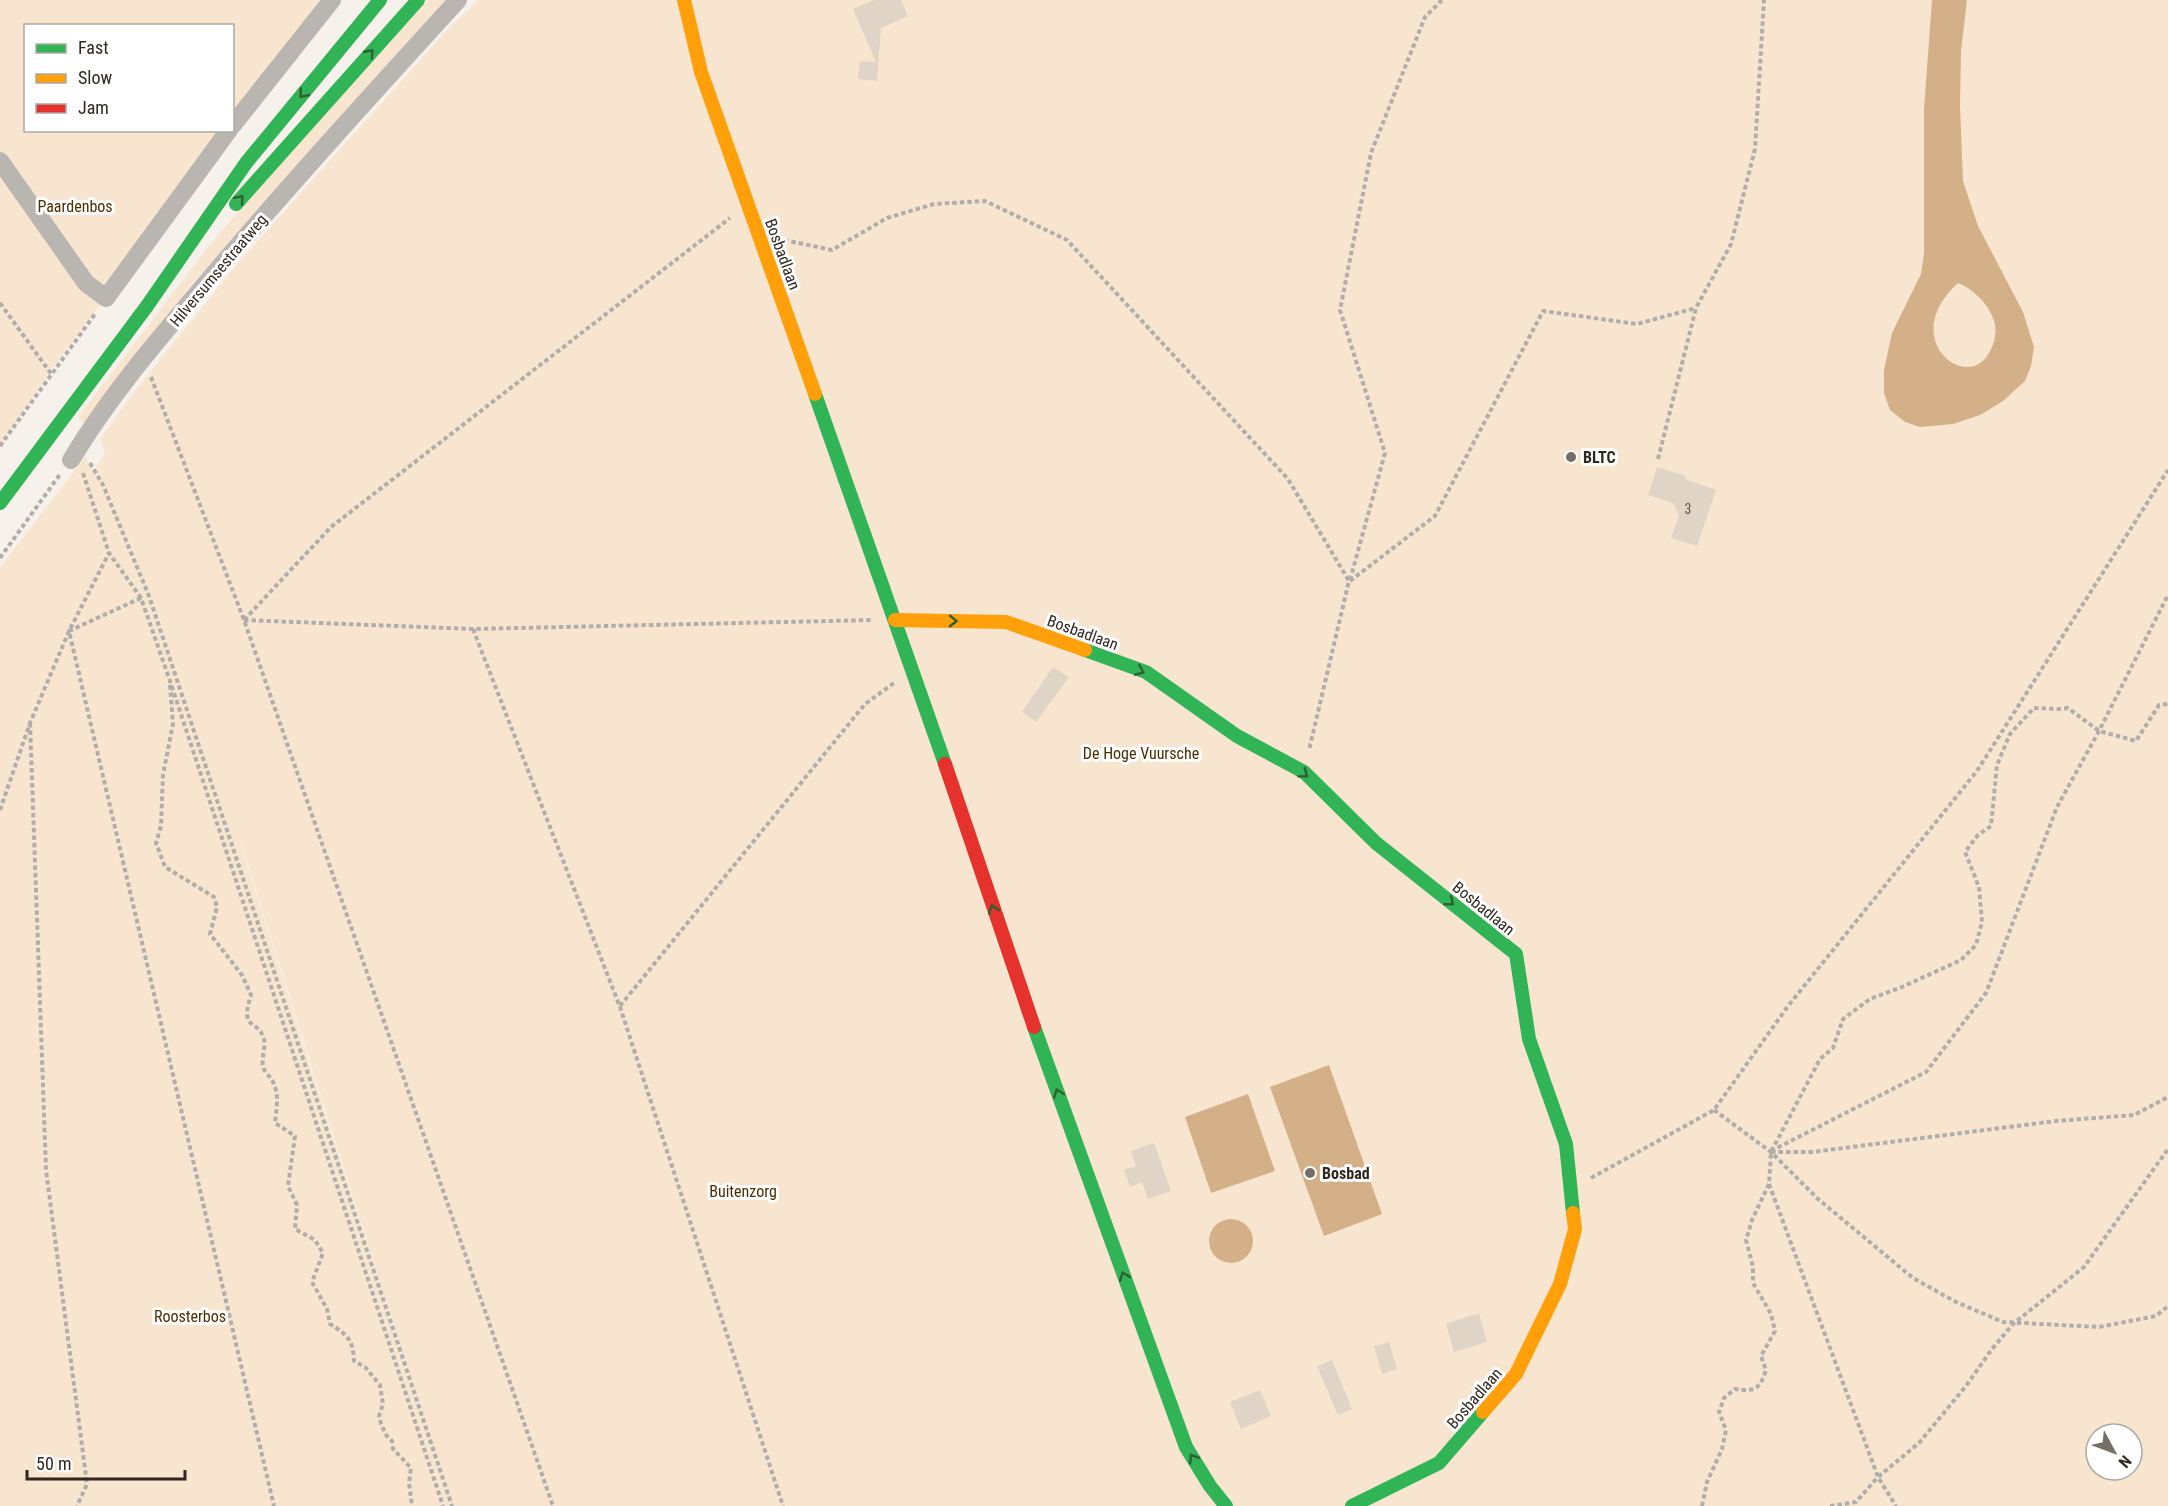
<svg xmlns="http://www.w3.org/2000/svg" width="2168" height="1506" font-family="'Roboto Condensed',sans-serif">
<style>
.green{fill:#f8e5d0;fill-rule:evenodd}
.water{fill:#d3b088;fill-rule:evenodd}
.building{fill:#e0d4c7}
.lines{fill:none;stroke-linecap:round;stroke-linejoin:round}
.path{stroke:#b1aeaa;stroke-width:4;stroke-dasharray:4.5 3;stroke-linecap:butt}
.street{stroke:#b9b5b0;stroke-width:18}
.fast{stroke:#30b455;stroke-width:14}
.slow{stroke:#ff9f0a;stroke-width:14}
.jam{stroke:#e5322d;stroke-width:14}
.oneway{stroke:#305f33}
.poi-dot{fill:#756e65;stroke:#fff;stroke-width:2}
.labels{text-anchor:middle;stroke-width:6;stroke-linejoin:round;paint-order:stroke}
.number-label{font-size:14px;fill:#5c5248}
.park-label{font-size:16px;fill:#4d2d00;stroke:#fff}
.street-label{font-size:16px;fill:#30271d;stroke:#fff}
.poi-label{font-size:16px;font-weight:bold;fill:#30271d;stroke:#fff;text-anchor:start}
</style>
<rect width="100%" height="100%" fill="#f6f1eb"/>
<g class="green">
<polygon points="0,0 329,0 233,129 232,26 26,26 26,130 232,131 53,367 0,445"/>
<polygon points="428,0 447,0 191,285 84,424 78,417 208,247 311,127"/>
<path d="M479,0H2168V1506H0V567L86,456L92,473L105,454L100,439L137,388L237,264L449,28ZM239,839L248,864L412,1385L407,1373ZM2096,1434H2132V1470H2096Z"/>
</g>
<g class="water">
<path d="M1932,0H1967L1961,51L1960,106L1963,181L1978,226L2023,312L2034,347L2031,366L2025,381L2003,401L1980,415L1953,424L1920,427L1905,422L1890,410L1884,393V370L1892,333L1921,274L1924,254V109ZM1958,283C1972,288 1988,304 1993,318C1997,328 1996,339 1991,349C1971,397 1895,340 1958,283Z"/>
<polygon points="1329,1065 1382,1214 1324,1236 1270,1087"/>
<polygon points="1248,1094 1275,1171 1211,1193 1185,1117"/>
<circle cx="1231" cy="1241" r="22"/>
</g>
<g class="building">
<polygon points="874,0 901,0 908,16 881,28 877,81 858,79 860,61 876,62 853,9"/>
<polygon points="1657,467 1686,476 1685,479 1716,490 1697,546 1671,538 1679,516 1673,503 1648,495"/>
<polygon points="1053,667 1069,677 1036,722 1022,712"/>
<polygon points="1154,1143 1171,1191 1148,1199 1142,1182 1130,1187 1124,1170 1136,1166 1131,1151"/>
<polygon points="1479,1313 1487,1342 1454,1352 1446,1324"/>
<polygon points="1389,1342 1397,1369 1382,1374 1374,1346"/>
<polygon points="1332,1360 1352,1409 1338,1415 1317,1366"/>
<polygon points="1260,1390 1271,1416 1241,1429 1230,1402"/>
</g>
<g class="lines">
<g class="path">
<polyline points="784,240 832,250 887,218 934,204 985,201 1067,240 1288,479 1349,581 1309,750"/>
<polyline points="0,303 52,375"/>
<polyline points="151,377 244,620 553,1506"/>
<polyline points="0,446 95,314"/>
<polyline points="1658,459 1696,308 1731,244 1755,149 1764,0"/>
<polyline points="90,463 103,485 149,596 452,1506"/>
<polyline points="83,473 109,553 141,598 169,678 443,1506"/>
<polyline points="0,558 61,473"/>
<polyline points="1350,580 1385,453 1340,310 1371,153 1425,17 1442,0"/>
<polyline points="1350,581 1435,516 1543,311 1637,324 1696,308"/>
<polyline points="141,598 69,631 274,1506"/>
<polyline points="244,620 331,527 730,218"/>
<polyline points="244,620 473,629 873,620"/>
<polyline points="473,629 620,1007 783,1506"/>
<path d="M170,685L173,724L163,775L161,826L156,843L165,867L214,897L217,907L210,934L242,975L251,995C239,1032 258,1018 264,1039C266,1048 261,1057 263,1067C265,1073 271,1077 273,1082C280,1096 276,1109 275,1123L295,1136L288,1186L297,1205L295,1229L315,1240L323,1253L312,1282L327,1309L330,1324C348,1335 353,1340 354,1361L365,1367L380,1385L383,1404L379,1416L381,1424L386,1435L392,1441L393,1449L411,1468L409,1483L412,1506"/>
<polyline points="30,723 46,1170 87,1484 77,1506"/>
<polyline points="0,810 30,723 69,631 109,553"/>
<polyline points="620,1006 865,704 894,683"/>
<polyline points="1714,1110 1771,1152 1818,1199 1913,1278 1956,1302 2003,1322 2099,1327 2156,1316 2168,1306"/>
<polyline points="1771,1151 1926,1072 1986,993 2057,807 2099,731 2168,595"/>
<polyline points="1771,1152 1812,1152 2056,1121 2134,1115 2168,1097"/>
<polyline points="1591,1178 1714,1110 1788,1006 1977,771 2168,470"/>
<polyline points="1769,1184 1878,1477 1896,1506"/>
<path d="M1702,1506L1707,1482L1722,1449L1726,1430L1719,1412L1724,1398L1735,1389C1755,1392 1760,1389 1766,1370L1761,1356L1775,1331L1771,1314L1753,1283V1267L1746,1240L1752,1220L1769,1184L1771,1152L1820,1059L1833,1048L1843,1019L1870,999L1902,987L1961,960L1976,945L1982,922L1979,887L1965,852L1978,835L1991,826L1997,765L2010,734L2034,708L2059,709L2068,708L2099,731L2136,741L2159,705L2168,704"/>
<polyline points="1830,1506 1856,1502 1878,1477 1919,1443 1966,1386 1992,1349 2013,1324 2084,1267 2168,1149"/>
</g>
<g class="street">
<polyline points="232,126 332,0"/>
<polyline points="0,161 86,283 106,298 229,130"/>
<path d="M71,460C111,393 162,335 212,276C292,182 375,91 458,0"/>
</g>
<g class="fast">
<polyline points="236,204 418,0"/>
<polyline points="815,394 945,764"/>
<polyline points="0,503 147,306 246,163 380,0"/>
<polyline points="1085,650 1146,672 1237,736 1304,772 1376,843 1516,954 1529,1039 1566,1144 1573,1213"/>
<polyline points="1034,1027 1186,1447 1210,1486 1226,1506"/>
<polyline points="1352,1506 1439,1463 1483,1412"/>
</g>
<g class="slow">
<polyline points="684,0 701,72 815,394"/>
<polyline points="895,620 1006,622 1085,650"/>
<polyline points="1483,1412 1516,1374 1560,1284 1575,1229 1573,1213"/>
</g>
<polyline class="jam" points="945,764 1034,1027"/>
</g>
<defs><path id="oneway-chevron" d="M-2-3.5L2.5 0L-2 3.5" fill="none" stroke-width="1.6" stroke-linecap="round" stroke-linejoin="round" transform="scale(1.5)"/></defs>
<g class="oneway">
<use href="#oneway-chevron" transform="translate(370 53) rotate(-48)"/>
<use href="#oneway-chevron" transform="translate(303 94) rotate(129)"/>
<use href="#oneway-chevron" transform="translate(240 199) rotate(-49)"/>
<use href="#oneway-chevron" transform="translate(953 621) rotate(1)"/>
<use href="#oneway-chevron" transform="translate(1140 671) rotate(23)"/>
<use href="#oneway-chevron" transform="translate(1304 774) rotate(37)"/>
<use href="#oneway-chevron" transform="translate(1450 902) rotate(39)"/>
<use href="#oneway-chevron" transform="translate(993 909) rotate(-109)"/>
<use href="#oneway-chevron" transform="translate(1058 1093) rotate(-110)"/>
<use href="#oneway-chevron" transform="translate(1124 1276) rotate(-110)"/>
<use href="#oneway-chevron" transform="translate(1193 1458) rotate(-122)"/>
</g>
<g class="poi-dot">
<circle cx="1571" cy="457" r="6"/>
<circle cx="1310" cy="1173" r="6"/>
</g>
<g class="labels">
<g class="number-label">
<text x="1688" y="514">3</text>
</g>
<g class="park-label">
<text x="75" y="212">Paardenbos</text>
<text x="1141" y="759">De Hoge Vuursche</text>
<text x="743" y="1197">Buitenzorg</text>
<text x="190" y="1322">Roosterbos</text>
</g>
<g class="street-label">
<text transform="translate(783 254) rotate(70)" y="6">Bosbadlaan</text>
<text transform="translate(218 270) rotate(-50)" y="6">Hilversumsestraatweg</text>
<text transform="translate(1083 632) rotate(20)" y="6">Bosbadlaan</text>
<text transform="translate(1484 908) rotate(39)" y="6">Bosbadlaan</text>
<text transform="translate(1474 1398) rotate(-49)" y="6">Bosbadlaan</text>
</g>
<g class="poi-label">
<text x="1583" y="463">BLTC</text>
<text x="1322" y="1179">Bosbad</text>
</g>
</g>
<rect x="24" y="24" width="210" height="108" fill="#ffffff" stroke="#aca9a5" stroke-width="1.5"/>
<rect x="36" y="44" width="30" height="9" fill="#30b455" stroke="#aca9a5" stroke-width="1.5"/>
<text x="78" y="54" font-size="18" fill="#30271d">Fast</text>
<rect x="36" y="74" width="30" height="9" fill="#ff9f0a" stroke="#aca9a5" stroke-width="1.5"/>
<text x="78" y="84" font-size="18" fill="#30271d">Slow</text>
<rect x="36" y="104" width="30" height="9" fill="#e5322d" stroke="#aca9a5" stroke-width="1.5"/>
<text x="78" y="114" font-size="18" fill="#30271d">Jam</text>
<g transform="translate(2114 1452) rotate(131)"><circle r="28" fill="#ffffff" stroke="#aca9a5" stroke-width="1.5"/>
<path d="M0-4.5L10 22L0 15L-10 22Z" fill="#756e65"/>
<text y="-9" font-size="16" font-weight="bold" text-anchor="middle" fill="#30271d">N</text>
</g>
<path d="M27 1470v9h158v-9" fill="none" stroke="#30271d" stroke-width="3"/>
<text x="36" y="1470" font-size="18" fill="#30271d" stroke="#ffffff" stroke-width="4.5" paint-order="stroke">50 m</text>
</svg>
